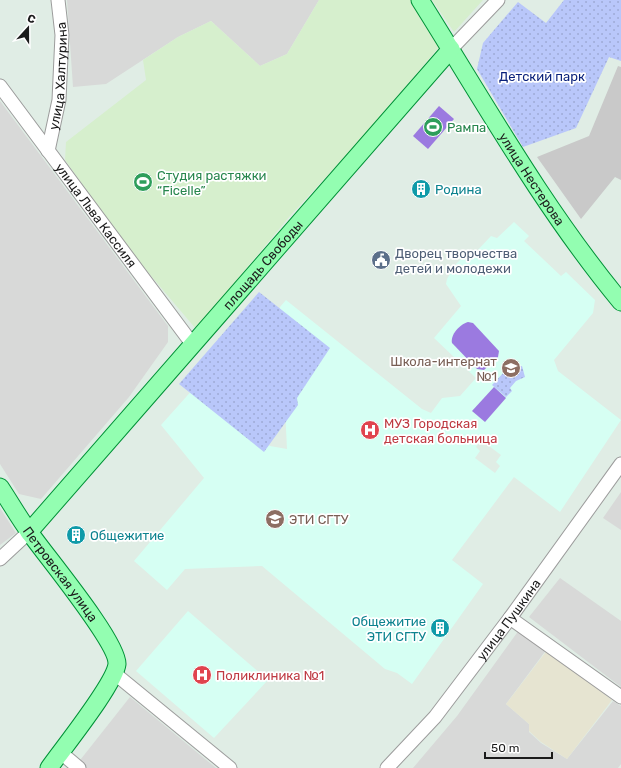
<svg xmlns="http://www.w3.org/2000/svg" width="621" height="768" font-family="Rubik,sans-serif">
<style>
.residential{fill:#d8d9d8}
.commercial{fill:#d6efcd}
.industrial{fill:#e6e4d1}
.education{fill:#d6fff3;fill-rule:evenodd}
.religious{fill:#c9c9c9}
.park{fill:url(#park-dots)}
.pitch{fill:#9b7ae0}
.lines{fill:none;stroke-linecap:round;stroke-linejoin:round}
.minor-casing{stroke:#9c9c9c;stroke-width:15}
.major-casing{stroke:#009137;stroke-width:19}
.minor{stroke:#fff;stroke-width:13}
.major{stroke:#93feb1;stroke-width:17}
.labels{text-anchor:middle;stroke-width:3.5;stroke-linejoin:round;paint-order:stroke}
.street-label{font-size:13px;fill:#1b1b1b;stroke:#fff}
.park-label{font-size:13px;fill:#081f7a;stroke:#fff}
.leisure-label{font-size:13px;fill:#27864d;stroke:#fff;text-anchor:start}
.culture-label{font-size:13px;fill:#0d838f;stroke:#fff;text-anchor:start}
.service-label{font-size:13px;fill:#4e5e75;stroke:#fff;text-anchor:start}
.education-label{font-size:13px;fill:#785e54;stroke:#fff;text-anchor:end}
.health-label{font-size:13px;fill:#be3a42;stroke:#fff;text-anchor:start}
</style>
<defs>
<pattern id="park-dots" width="8" height="8" patternUnits="userSpaceOnUse"><rect width="8" height="8" fill="#b9c7fa"/><path d="M2 2h.1M6 6h.1" fill="none" stroke="#9eaad6" stroke-width="1.8" stroke-linecap="round"/></pattern>
</defs>
<rect width="100%" height="100%" fill="#e0ede5"/>
<g class="residential">
<polygon points="67,0 319,0 287,54 260,66 211,21 178,37 106,84 73,87"/>
<polygon points="0,101 168,326 168,342 129,397 41,499 19,494 0,464"/>
<polygon points="621,492 621,530 603,518"/>
<polygon points="0,508 16,533 0,545"/>
<polygon points="560,578 621,621 621,687 529,617"/>
<polygon points="519,630 547,649 506,704 529,724 529,732 541,743 567,759 613,701 621,706 621,764 618,768 413,768 457,716"/>
<polygon points="130,697 216,768 82,768 77,764"/>
</g>
<g class="commercial">
<polygon points="319,0 412,0 441,45 354,147 290,216 196,329 129,250 65,160 66,142 146,80 143,60 178,37 211,21 260,66 287,54"/>
<polygon points="432,0 483,0 454,32"/>
</g>
<polygon class="industrial" points="548,649 612,700 567,759 541,742 529,731 529,724 506,704"/>
<g class="education">
<path d="M514,222L529,236L524,241L561,276L566,272L595,300L593,313L554,360L558,371L621,420L560,512L514,477L452,560L483,584L412,684L397,673L385,669L262,566L185,569L167,590L134,561L204,478L161,425L195,387L270,446L287,449L280,307L286,300L422,409L431,413L442,398L460,396L476,378L434,338L461,306L446,284L447,279L455,265L467,253H475L491,236L497,238ZM481,440L501,455L496,462L500,466L495,473L475,458L480,451L476,447Z"/>
<polygon points="188,611 268,680 214,738 136,671"/>
</g>
<polygon class="religious" points="618,66 621,67 621,180 615,177 581,219 537,157 589,136"/>
<g class="park">
<polygon points="564,0 621,0 621,61 609,57 576,128 523,147 477,69 483,43 518,2 546,23"/>
<polygon points="259,292 330,348 297,398 298,405 264,452 179,384"/>
<polygon points="522,366 525,377 516,381 510,388 512,391 506,397 492,385 506,370"/>
</g>
<g class="pitch">
<polygon points="439,106 454,119 428,149 413,136"/>
<path d="M468,322L473,323L499,351L498,357L484,370L477,369L452,343C450,335 460,324 468,322Z"/>
<polygon points="494,387 506,398 485,422 472,411"/>
</g>
<g class="lines">
<defs>
<g id="minor">
<polyline points="451,49 498,0"/>
<path id="s1" d="M0,86L193,345"/>
<path id="s2" d="M48,151L59,100L62,35L58,0"/>
<polyline points="0,559 29,532"/>
<polyline points="510,618 621,697"/>
<polyline points="114,673 230,768"/>
<polyline points="60,752 79,768"/>
<path id="s3" d="M387,768L435,717L510,618L621,464"/>
</g>
<g id="major">
<path id="s4" d="M420,0C484,102 544,209 621,302"/>
<path id="s5" d="M0,487C10,502 19,518 30,533C46,556 118,642 117,664C115,684 63,748 49,768"/>
<path id="s6" d="M29,532L451,49"/>
</g>
</defs>
<use href="#minor" class="minor-casing"/>
<use href="#major" class="major-casing"/>
<use href="#minor" class="minor"/>
<use href="#major" class="major"/>
</g>
<defs>
<symbol id="stadium-disc" viewBox="-11 -11 22 22"><circle r="9.5" fill="#2e9e5b" stroke="#fff"/><path d="M0-5a6.5 5 0 1 0 0 10a6.5 5 0 1 0 0-10ZM-3.5-1.8h7v3.6h-7Z" fill="#fff"/></symbol>
<symbol id="building-disc" viewBox="-11 -11 22 22"><circle r="9.5" fill="#0f9aa8" stroke="#fff"/><path d="M-4-6H4V6H1V3H-1V6H-4ZM-2.5-4.3h1.7v1.8h-1.7ZM.8-4.3h1.7v1.8H.8ZM-2.5-1h1.7V.8h-1.7ZM.8-1h1.7V.8H.8Z" fill="#fff"/></symbol>
<symbol id="civic-disc" viewBox="-11 -11 22 22"><circle r="9.5" fill="#5c6f8a" stroke="#fff"/><path d="M-.6-6.5H3V-4.5H.6V-3L4-1V1h2V6H-6V1h2V-1L-.6-3ZM-1.2 2.5V6h2.4V2.5Z" fill="#fff"/></symbol>
<symbol id="school-disc" viewBox="-11 -11 22 22"><circle r="9.5" fill="#8d6e63" stroke="#fff"/><path d="M0-5L7-2L0 1L-7-2ZM-4 1L0 2.5L4 1V4Q0 6-4 4Z" fill="#fff"/></symbol>
<symbol id="hospital-disc" viewBox="-11 -11 22 22"><circle r="9.5" fill="#e0444e" stroke="#fff"/><path d="M-5-5h3v3.5h4V-5h3V5h-3V1.5h-4V5h-3Z" fill="#fff"/></symbol>
<symbol id="university-disc" viewBox="-11 -11 22 22"><circle r="9.5" fill="#8d6e63" stroke="#fff"/><path d="M0-5L7-2L0 1L-7-2ZM-4 1L0 2.5L4 1V4Q0 6-4 4Z" fill="#fff"/></symbol>
</defs>
<g fill-rule="evenodd">
<use href="#stadium-disc" x="422" y="116" width="22" height="22"/>
<use href="#stadium-disc" x="132" y="171" width="22" height="22"/>
<use href="#building-disc" x="410" y="178" width="22" height="22"/>
<use href="#civic-disc" x="370" y="249" width="22" height="22"/>
<use href="#school-disc" x="500" y="357" width="22" height="22"/>
<use href="#hospital-disc" x="359" y="419" width="22" height="22"/>
<use href="#university-disc" x="264" y="508" width="22" height="22"/>
<use href="#building-disc" x="65" y="524" width="22" height="22"/>
<use href="#building-disc" x="429" y="617" width="22" height="22"/>
<use href="#hospital-disc" x="191" y="664" width="22" height="22"/>
</g>
<g class="labels">
<g class="street-label">
<text dy="5" stroke="none"><textPath href="#s2" startOffset="76">улица Халтурина</textPath></text>
<text dy="5" stroke="none"><textPath href="#s4" startOffset="211">улица Нестерова</textPath></text>
<text dy="5" stroke="none"><textPath href="#s1" startOffset="161">улица Льва Кассиля</textPath></text>
<text dy="5" stroke="none"><textPath href="#s6" startOffset="355">площадь Свободы</textPath></text>
<text dy="5" stroke="none"><textPath href="#s5" startOffset="106">Петровская улица</textPath></text>
<text dy="5" stroke="none"><textPath href="#s3" startOffset="192">улица Пушкина</textPath></text>
</g>
<g class="park-label">
<text x="542" y="81">Детский парк</text>
</g>
<g class="leisure-label">
<text x="447" y="132">Рампа</text>
<text x="157" y="180">Студия растяжки<tspan x="157" dy="15">“Ficelle”</tspan></text>
</g>
<g class="culture-label">
<text x="435" y="194">Родина</text>
<text x="90" y="540">Общежитие</text>
<text x="426" y="626" text-anchor="end">Общежитие<tspan x="426" dy="15">ЭТИ СГТУ</tspan></text>
</g>
<g class="service-label">
<text x="395" y="258">Дворец творчества<tspan x="395" dy="15">детей и молодежи</tspan></text>
</g>
<g class="education-label">
<text x="497" y="366">Школа-интернат<tspan x="497" dy="15">№1</tspan></text>
<text x="289" y="524" text-anchor="start">ЭТИ СГТУ</text>
</g>
<g class="health-label">
<text x="384" y="428">МУЗ Городская<tspan x="384" dy="15">детская больница</tspan></text>
<text x="216" y="680">Поликлиника №1</text>
</g>
</g>
<g transform="translate(28 28) rotate(21)" stroke="#ffffff" stroke-width="3" paint-order="stroke">
<path d="M0-3L7 15L0 10L-7 15Z" fill="#1b1b1b"/>
<text y="-6" font-size="11" font-weight="bold" text-anchor="middle" fill="#1b1b1b">С</text>
</g>
<path d="M485 752v6h67v-6" fill="none" stroke="#1b1b1b" stroke-width="2"/>
<text x="491" y="752" font-size="12" fill="#1b1b1b" stroke="#ffffff" stroke-width="3" paint-order="stroke">50 m</text>
</svg>
